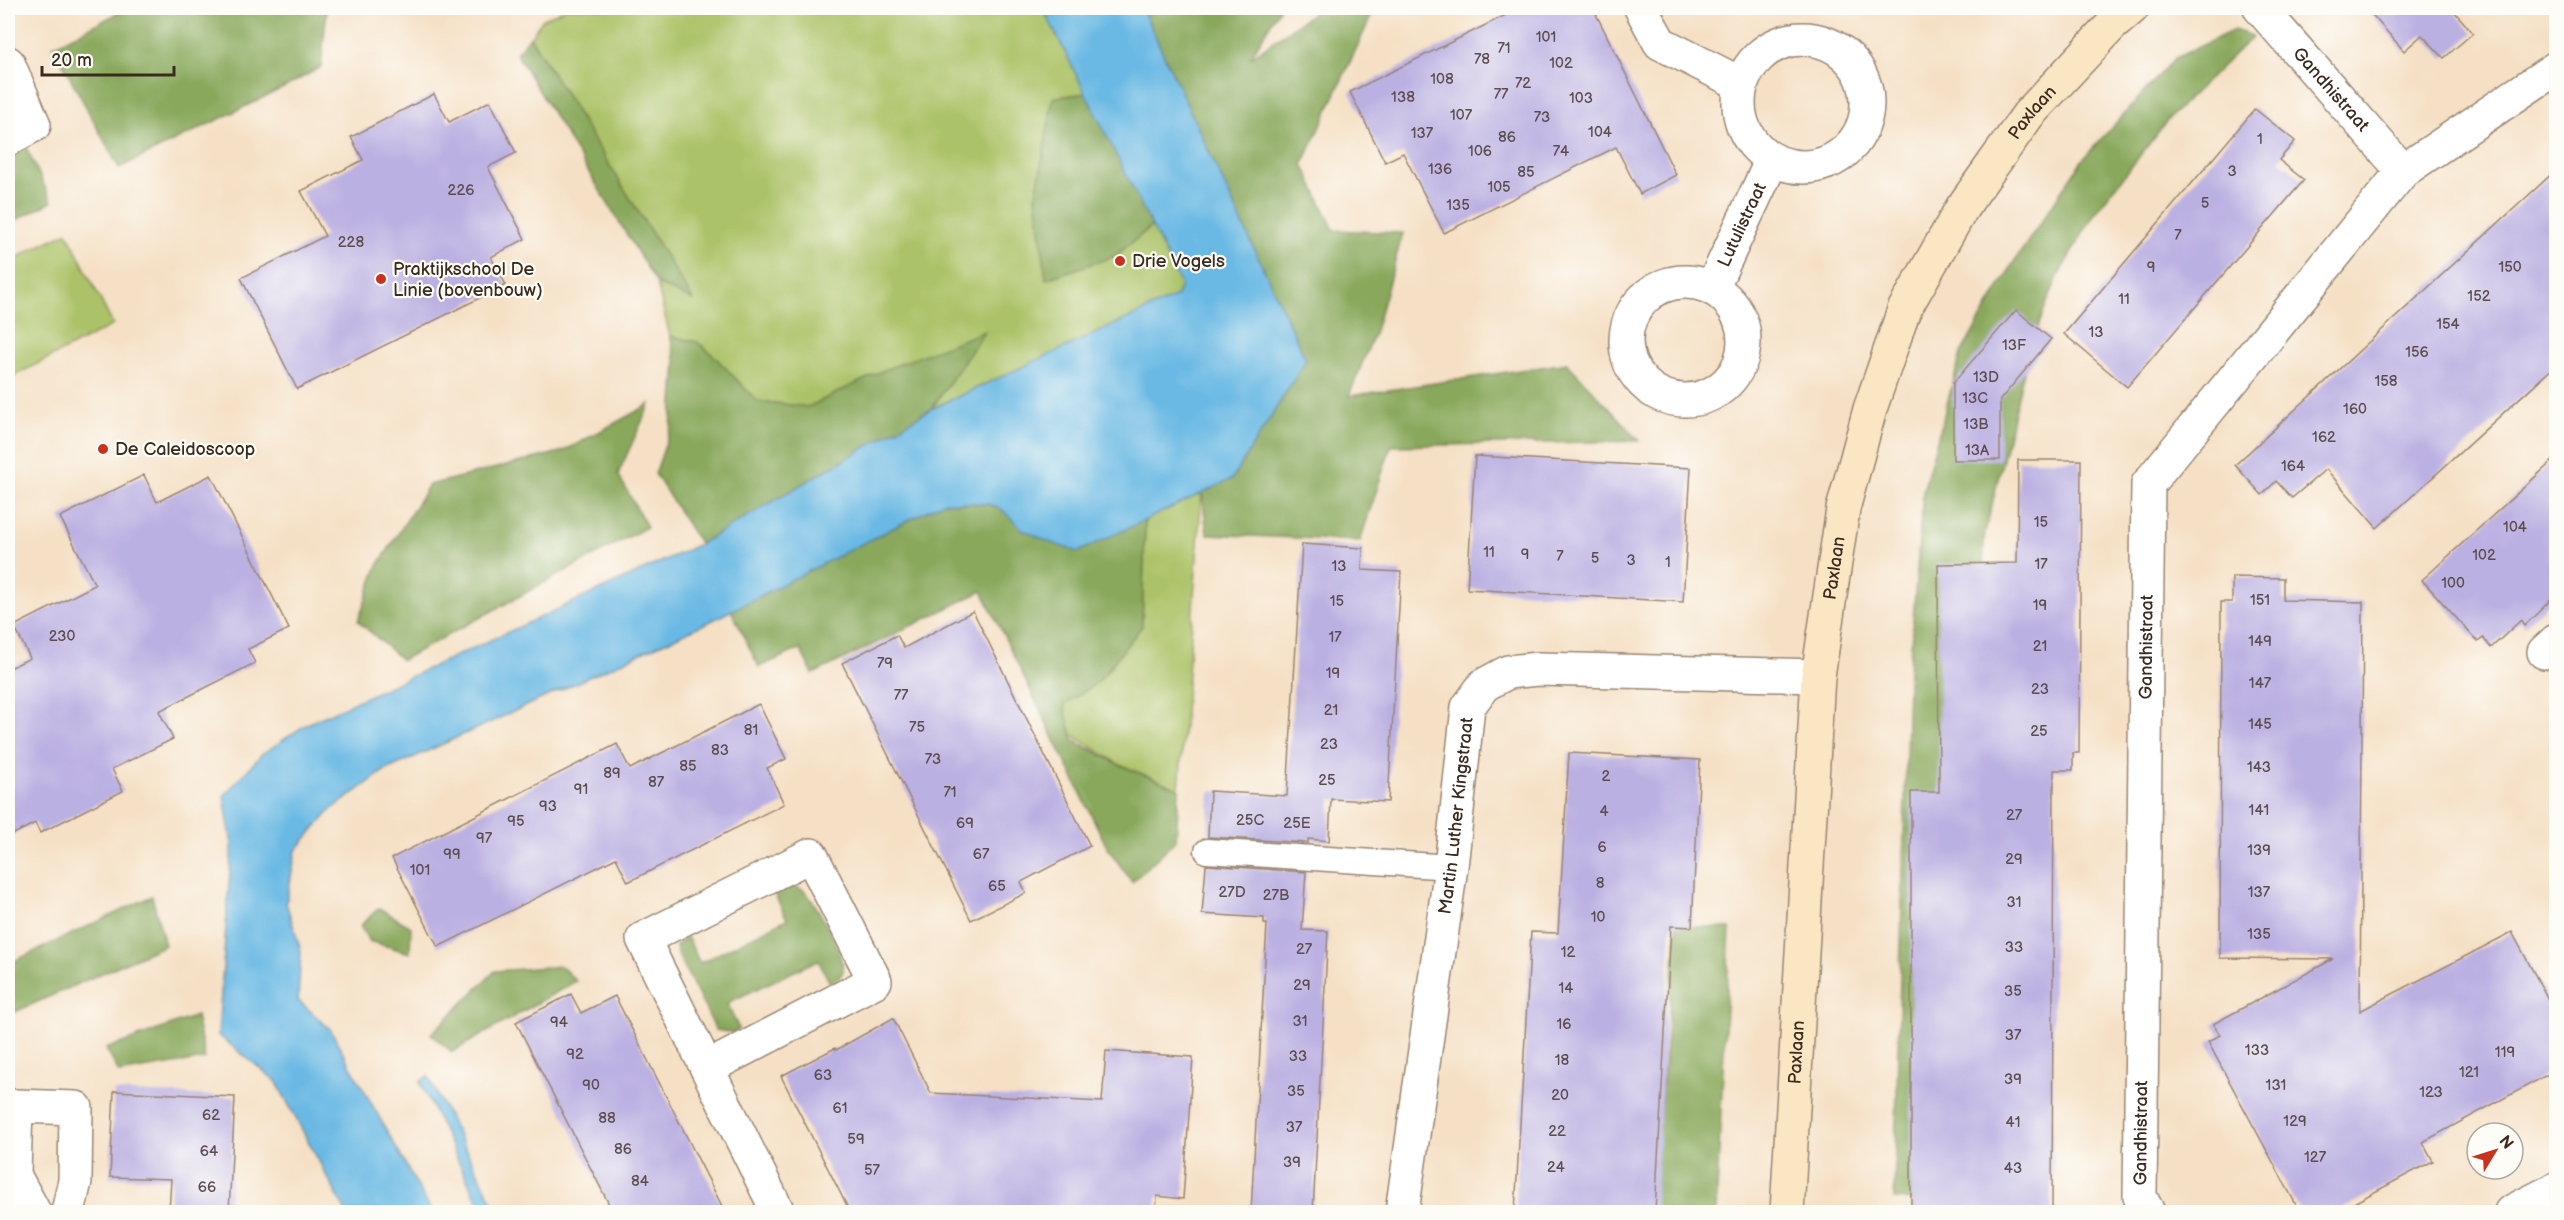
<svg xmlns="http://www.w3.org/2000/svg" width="2564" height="1220" font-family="'Balsamiq Sans',sans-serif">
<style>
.green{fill:#acc267;stroke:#747642;stroke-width:1.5}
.forest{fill:#89a85c;stroke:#62693d;stroke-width:1.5}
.water{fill:#6ab9e4;stroke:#527281;stroke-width:1.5}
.building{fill:#bbb0e2}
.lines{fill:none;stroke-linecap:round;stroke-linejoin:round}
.lane-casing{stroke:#988572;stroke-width:27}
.street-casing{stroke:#988572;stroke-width:36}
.secondary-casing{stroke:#988572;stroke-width:36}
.lane{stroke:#fff;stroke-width:24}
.street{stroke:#fff;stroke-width:33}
.secondary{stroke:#fbe6c4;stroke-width:33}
.poi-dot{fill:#c8321e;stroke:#fdfcf7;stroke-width:2}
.labels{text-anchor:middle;stroke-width:4.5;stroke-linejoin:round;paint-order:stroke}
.number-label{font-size:15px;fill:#5b4c4f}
.street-label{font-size:18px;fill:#3b2a1e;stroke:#fdfcf7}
.poi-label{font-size:18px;fill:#3b2a1e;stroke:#fdfcf7;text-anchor:start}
</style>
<rect width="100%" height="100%" fill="#fdfcf7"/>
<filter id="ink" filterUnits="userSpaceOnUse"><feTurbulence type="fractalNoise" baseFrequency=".0167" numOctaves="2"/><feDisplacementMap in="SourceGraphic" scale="12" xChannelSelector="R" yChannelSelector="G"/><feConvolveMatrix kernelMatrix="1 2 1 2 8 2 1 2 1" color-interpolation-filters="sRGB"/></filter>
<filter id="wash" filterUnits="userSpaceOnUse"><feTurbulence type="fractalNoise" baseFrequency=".008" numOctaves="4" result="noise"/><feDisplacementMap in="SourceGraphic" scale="24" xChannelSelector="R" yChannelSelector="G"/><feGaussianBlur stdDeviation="1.35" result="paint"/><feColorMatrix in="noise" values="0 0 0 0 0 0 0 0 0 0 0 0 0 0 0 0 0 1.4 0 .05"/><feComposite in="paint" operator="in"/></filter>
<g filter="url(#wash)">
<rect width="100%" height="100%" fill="#f5e0c5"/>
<g class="green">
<polygon points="567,8 1043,8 1086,93 1053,98 1115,256 1152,226 1182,285 1177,296 931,409 984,332 808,407 757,401 714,356 697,342 670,336 657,284 692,299 530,37 543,19"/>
<polygon points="67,232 113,325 8,379 8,262"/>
<polygon points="1202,492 1179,789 1120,765 1071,734 1064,705 1098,682 1142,626 1145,519"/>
</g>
<g class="forest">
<polygon points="128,8 327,8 321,67 287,86 119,168 53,46"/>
<polygon points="1142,8 1280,8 1250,58 1320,8 1375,8 1303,164 1334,230 1403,233 1374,334 1349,396 1567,363 1640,441 1391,446 1360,541 1207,534 1202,492 1232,479 1306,360"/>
<polygon points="2234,30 2253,36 2170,117 2095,213 2059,274 2044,310 2025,367 1984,538 1975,883 1955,1202 1894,1199 1908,683 1923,491 1961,353 2014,262 2083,159 2175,58"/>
<polygon points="530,37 693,300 657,284 516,53"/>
<polygon points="1086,93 1152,226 1115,256 1046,279 1036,196 1053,98"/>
<polygon points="26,147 52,202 8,224 8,157"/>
<polygon points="985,331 931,409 700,544 655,474 671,428 676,363 670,336 697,342 714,356 757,401 808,407 884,370"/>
<polygon points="650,404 618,474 647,527 402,660 358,621 377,567 429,485 564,451"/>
<polygon points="944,502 988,504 1001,509 1022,529 1078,552 1145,519 1142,626 1098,682 1064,705 1073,740 1120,765 1179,789 1176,840 1132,882 1107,847 982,591 813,674 800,649 759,667 731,610"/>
<path d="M787,887C792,887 798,887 801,889C813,894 846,959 843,971C841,978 835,981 830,983L818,960L727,1003L739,1029L734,1033L716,1030L677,953L676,946L687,937L700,963L787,919L774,893Z"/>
<polygon points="152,896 165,945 8,1015 8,964"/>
<polygon points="379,908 411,927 410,953 369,941 360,926"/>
<polygon points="1677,926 1730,928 1716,1212 1648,1212 1652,1201"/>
<polygon points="561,966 576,981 452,1052 431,1034 495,971"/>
<polygon points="196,1016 205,1059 119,1073 106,1049"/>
</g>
<g class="water">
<polygon points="1043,8 1142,8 1306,360 1232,479 1078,552 1046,541 1022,529 1001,509 988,504 944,502 711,621 384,771 331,810 296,850 286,903 301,951 298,1000 330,1029 432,1212 346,1212 276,1081 218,1035 232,844 224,796 262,754 307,724 700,544 931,409 1177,296 1181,285"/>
<polygon points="428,1076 498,1212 483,1212 420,1082"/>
</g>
<g id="blocks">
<g class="building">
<polygon points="1520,8 1593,8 1676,175 1640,194 1616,147 1444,233 1403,153 1385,162 1350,92"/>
<polygon points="2366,8 2453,8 2452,9 2473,33 2444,58 2422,35 2404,51"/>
<polygon points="434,94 449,122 490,101 516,153 488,167 525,239 491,257 506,285 297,389 241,278 325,236 301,191 363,160 351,137"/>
<polygon points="2255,109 2295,141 2279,160 2304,180 2127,387 2064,334"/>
<polygon points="2556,170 2556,365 2377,528 2326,469 2292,498 2276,481 2262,495 2235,465"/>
<polygon points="2016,310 2051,339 2000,400 2000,460 1953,460 1953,383"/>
<polygon points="1475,456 1691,468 1683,602 1467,589"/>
<polygon points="2556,458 2556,595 2524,626 2521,620 2491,648 2483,638 2478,642 2422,580"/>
<polygon points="2018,460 2081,460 2079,753 2073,753 2073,770 2054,770 2052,1212 1911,1212 1911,792 1939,792 1938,564 2017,563"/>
<polygon points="144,475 157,502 211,475 289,629 248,649 255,663 159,711 173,739 112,769 123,791 40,833 35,823 8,837 8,669 30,658 14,626 95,585 60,517"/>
<polygon points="1302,544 1363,548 1362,570 1401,572 1388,802 1331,799 1329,841 1308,839 1308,843 1208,837 1210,791 1287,796"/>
<polygon points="2232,577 2283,578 2283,600 2363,602 2360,1011 2512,932 2556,1014 2556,1070 2423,1142 2433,1161 2337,1212 2300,1212 2208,1042 2220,1035 2213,1024 2333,959 2220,958 2221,602 2232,602"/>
<polygon points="973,611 1090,846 1021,882 1026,893 971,920 842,663 897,635 904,648"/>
<polygon points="759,704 786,759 767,768 784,804 628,882 616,858 438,947 392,858 617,744 630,769"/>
<polygon points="1569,753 1700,760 1692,927 1671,926 1655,1212 1576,1206 1576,1212 1515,1212 1531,932 1558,933"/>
<polygon points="1206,865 1306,872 1302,930 1328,931 1313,1212 1251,1212 1267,924 1264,924 1264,918 1202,914"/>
<polygon points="571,994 581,1013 615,996 725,1212 613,1212 516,1022"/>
<polygon points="893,1018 931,1093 1102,1102 1106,1051 1193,1057 1183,1199 1157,1196 1156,1212 850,1212 781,1076 835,1048 836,1050"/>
<polygon points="114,1091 235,1097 229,1212 169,1212 171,1179 110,1177"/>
</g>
</g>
</g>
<g filter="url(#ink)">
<use href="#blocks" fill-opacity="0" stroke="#988572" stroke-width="1.5"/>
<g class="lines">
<defs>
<polyline id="lane" points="1207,851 1451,867"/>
<g id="street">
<polyline points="1641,8 1660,43 1741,84"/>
<path id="s1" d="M2260,8L2403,171"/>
<circle cx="1803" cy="103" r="64"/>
<polyline points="8,63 34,125 8,139"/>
<circle cx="1685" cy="341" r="59"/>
<path id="s2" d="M1712,288L1772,160"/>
<polyline points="2544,652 2556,641"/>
<polyline points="707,1068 875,981 811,855 643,939 778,1212"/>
<polyline points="34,1212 14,1175 16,1106 76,1108 75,1181 68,1212"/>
<path id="s3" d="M1402,1212L1451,867L1468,707L1484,685L1508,672L1538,669L1818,676"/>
<path id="s4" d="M2148,1212L2140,1197L2148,484L2403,171L2556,68"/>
<polyline points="2511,1212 2556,1189"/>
</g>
<g id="secondary">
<path id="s5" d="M1787,1212L1818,676L1843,509L1870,409L1904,310L1962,208L2028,115L2112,25L2132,8"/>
</g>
</defs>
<use href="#lane" class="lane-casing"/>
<use href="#street" class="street-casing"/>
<use href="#secondary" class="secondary-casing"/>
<use href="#lane" class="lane"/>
<use href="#street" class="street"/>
<use href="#secondary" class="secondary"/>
</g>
</g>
<g class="poi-dot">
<circle cx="1120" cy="261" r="6"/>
<circle cx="381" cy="279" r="6"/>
<circle cx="103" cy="449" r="6"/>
</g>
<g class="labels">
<g class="number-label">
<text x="1546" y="42">101</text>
<text x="1504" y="53">71</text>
<text x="1482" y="64">78</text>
<text x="1561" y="68">102</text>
<text x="1442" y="84">108</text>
<text x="1523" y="88">72</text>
<text x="1501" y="99">77</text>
<text x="1403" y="102">138</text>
<text x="1581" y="103">103</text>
<text x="1461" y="120">107</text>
<text x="1542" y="122">73</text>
<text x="1600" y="137">104</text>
<text x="1422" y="138">137</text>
<text x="1507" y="142">86</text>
<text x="2260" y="144">1</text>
<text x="1480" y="156">106</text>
<text x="1561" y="156">74</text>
<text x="1440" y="174">136</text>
<text x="2232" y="176">3</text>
<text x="1526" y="177">85</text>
<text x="1499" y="192">105</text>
<text x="461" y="195">226</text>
<text x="2205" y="208">5</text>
<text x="1458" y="210">135</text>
<text x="2178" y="240">7</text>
<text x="351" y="247">228</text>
<text x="2151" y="272">9</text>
<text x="2510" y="272">150</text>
<text x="2479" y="301">152</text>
<text x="2124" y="304">11</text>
<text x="2448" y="329">154</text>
<text x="2096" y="337">13</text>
<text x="2014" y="350">13F</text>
<text x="2417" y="357">156</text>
<text x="1986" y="382">13D</text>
<text x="2386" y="386">158</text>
<text x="1975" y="403">13C</text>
<text x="2355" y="414">160</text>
<text x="1976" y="429">13B</text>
<text x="2324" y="442">162</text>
<text x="1977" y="455">13A</text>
<text x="2293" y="471">164</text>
<text x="2041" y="527">15</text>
<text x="2515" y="532">104</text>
<text x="1489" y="557">11</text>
<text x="1525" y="559">9</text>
<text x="2484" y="560">102</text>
<text x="1560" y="561">7</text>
<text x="1595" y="563">5</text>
<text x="1631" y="565">3</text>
<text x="1668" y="567">1</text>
<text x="2041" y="569">17</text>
<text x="1339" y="571">13</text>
<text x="2453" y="588">100</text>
<text x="2260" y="605">151</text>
<text x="1337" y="606">15</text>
<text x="2040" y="610">19</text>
<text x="62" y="641">230</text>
<text x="1335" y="642">17</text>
<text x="2260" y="646">149</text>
<text x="2040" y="651">21</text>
<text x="885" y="668">79</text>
<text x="1333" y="678">19</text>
<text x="2260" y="688">147</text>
<text x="2040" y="694">23</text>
<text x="901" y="700">77</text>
<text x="1331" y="715">21</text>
<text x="2260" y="729">145</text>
<text x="917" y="732">75</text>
<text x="751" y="735">81</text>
<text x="2039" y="736">25</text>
<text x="1329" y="749">23</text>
<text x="720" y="755">83</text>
<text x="933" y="764">73</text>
<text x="688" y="771">85</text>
<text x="2259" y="772">143</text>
<text x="612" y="778">89</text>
<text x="1606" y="781">2</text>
<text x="1327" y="785">25</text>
<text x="656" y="787">87</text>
<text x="581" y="794">91</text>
<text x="950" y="797">71</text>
<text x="548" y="811">93</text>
<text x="2259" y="815">141</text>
<text x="1604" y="816">4</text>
<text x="2014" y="820">27</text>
<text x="1250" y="825">25C</text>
<text x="516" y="826">95</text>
<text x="965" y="828">69</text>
<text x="1297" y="828">25E</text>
<text x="484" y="843">97</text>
<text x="1602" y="852">6</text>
<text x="2259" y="855">139</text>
<text x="452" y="859">99</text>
<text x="981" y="859">67</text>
<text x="2014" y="864">29</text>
<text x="420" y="875">101</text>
<text x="1600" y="888">8</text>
<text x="997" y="891">65</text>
<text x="1232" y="897">27D</text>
<text x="2259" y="897">137</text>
<text x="1276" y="900">27B</text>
<text x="2014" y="907">31</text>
<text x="1598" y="922">10</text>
<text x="2259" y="939">135</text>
<text x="2014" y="952">33</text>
<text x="1304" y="954">27</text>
<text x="1568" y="957">12</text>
<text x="1302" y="990">29</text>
<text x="1566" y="993">14</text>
<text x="2013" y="996">35</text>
<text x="1300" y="1026">31</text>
<text x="559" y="1027">94</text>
<text x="1564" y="1029">16</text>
<text x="2013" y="1040">37</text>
<text x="2257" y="1055">133</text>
<text x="2505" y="1057">119</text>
<text x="575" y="1059">92</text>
<text x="1298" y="1061">33</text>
<text x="1562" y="1065">18</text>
<text x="2469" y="1077">121</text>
<text x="823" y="1080">63</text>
<text x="2013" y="1084">39</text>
<text x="591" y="1090">90</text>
<text x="2276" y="1090">131</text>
<text x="1296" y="1096">35</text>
<text x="2431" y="1097">123</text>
<text x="1560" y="1100">20</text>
<text x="840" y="1113">61</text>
<text x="211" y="1120">62</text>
<text x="607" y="1123">88</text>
<text x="2295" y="1126">129</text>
<text x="2013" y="1127">41</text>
<text x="1294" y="1132">37</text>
<text x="1557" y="1136">22</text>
<text x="856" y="1144">59</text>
<text x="623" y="1154">86</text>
<text x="209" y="1156">64</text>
<text x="2315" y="1162">127</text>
<text x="1292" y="1167">39</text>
<text x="1556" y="1172">24</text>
<text x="2013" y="1173">43</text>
<text x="872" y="1175">57</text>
<text x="640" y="1186">84</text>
<text x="207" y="1192">66</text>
</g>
<g class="street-label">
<text dy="6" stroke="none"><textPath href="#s1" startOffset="108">Gandhistraat</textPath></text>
<text dy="6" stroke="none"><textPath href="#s5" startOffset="1150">Paxlaan</textPath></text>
<text dy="6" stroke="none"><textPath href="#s2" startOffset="70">Lutulistraat</textPath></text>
<text dy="6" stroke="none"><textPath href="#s5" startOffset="646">Paxlaan</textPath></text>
<text dy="6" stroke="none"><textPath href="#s4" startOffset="567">Gandhistraat</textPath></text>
<text dy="6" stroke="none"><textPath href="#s3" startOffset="400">Martin Luther Kingstraat</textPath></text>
<text dy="6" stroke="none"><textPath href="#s5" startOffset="160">Paxlaan</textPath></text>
<text dy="6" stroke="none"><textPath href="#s4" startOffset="81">Gandhistraat</textPath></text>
</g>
<g class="poi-label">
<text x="1132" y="267">Drie Vogels</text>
<text x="393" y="275">Praktijkschool De<tspan x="393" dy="21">Linie (bovenbouw)</tspan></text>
<text x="115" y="455">De Caleidoscoop</text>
</g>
</g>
<rect width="2564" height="1220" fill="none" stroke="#fdfcf7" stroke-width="30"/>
<g transform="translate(2495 1151) rotate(52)"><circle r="28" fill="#fdfcf7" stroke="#afa8a0" stroke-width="1.5"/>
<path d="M0-4.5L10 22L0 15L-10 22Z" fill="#c8321e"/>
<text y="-9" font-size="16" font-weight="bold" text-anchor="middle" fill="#3b2a1e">N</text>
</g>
<path d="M42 66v9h132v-9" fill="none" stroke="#3b2a1e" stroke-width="3"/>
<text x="51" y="66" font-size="18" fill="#3b2a1e" stroke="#fdfcf7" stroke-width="4.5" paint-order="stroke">20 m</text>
</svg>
